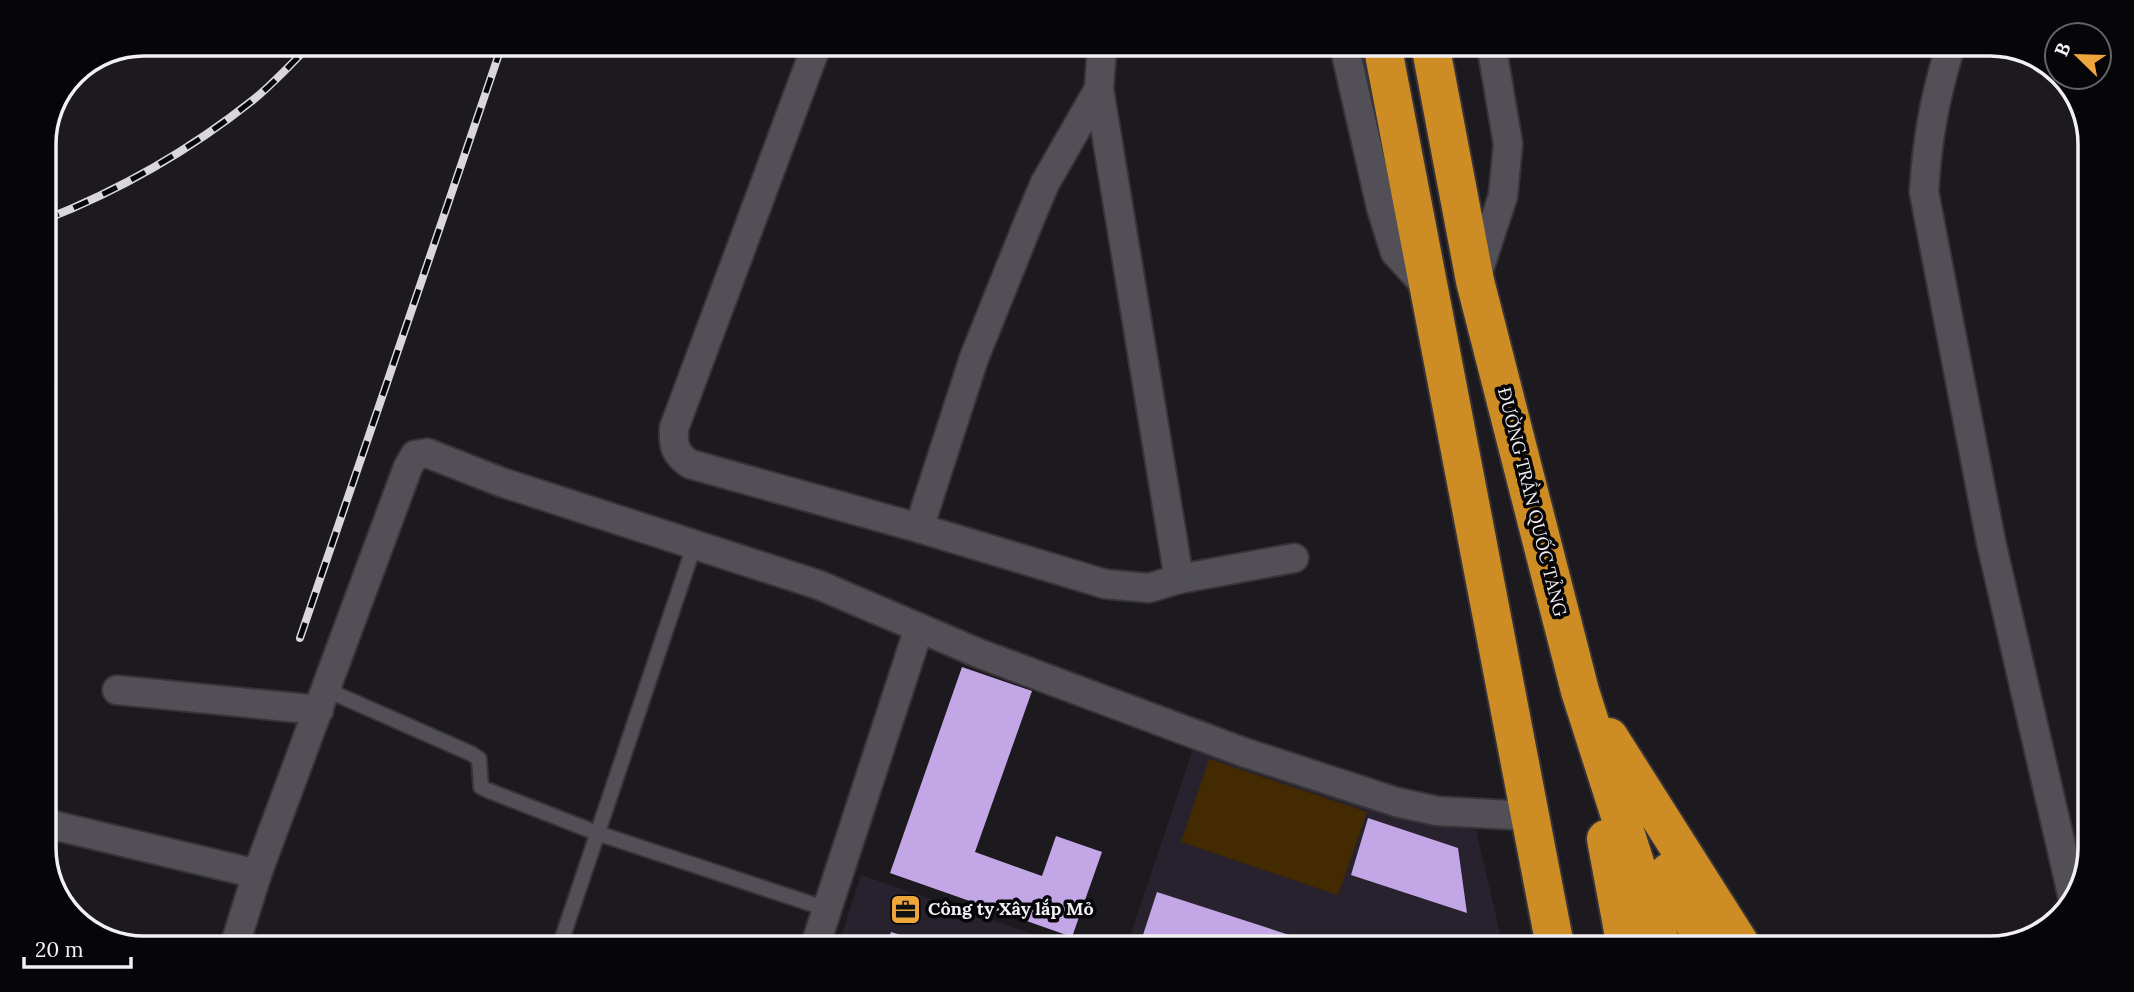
<svg xmlns="http://www.w3.org/2000/svg" width="2134" height="992" font-family="Lora,serif">
<style>
.built{fill:#27222d}
.green{fill:#442a00}
.building{fill:#c3a6e5}
.lines{fill:none;stroke-linecap:round;stroke-linejoin:round}
.lane-casing{stroke:#363438;stroke-width:18}
.street-casing{stroke:#363438;stroke-width:32}
.highway-casing{stroke:#363438;stroke-width:42}
.lane{stroke:#525056;stroke-width:14}
.street{stroke:#525056;stroke-width:28}
.highway{stroke:#cd8c24;stroke-width:38}
.rail-casing{stroke:#d9d7db;stroke-width:8}
.rail{stroke:#060507;stroke-width:5;stroke-dasharray:16;stroke-linecap:butt}
.labels{text-anchor:middle;stroke-width:7;stroke-linejoin:round;paint-order:stroke}
.street-label{font-size:18px;fill:#f2f0f4;stroke:#060507}
.poi-label{font-size:18px;font-weight:bold;fill:#f2f0f4;stroke:#060507;text-anchor:start}
.rim{fill:none;stroke:#f2f0f4;stroke-width:3.5}
</style>
<rect width="100%" height="100%" fill="#1c191f"/>
<g class="built">
<polygon points="1195,743 1410,819 1476,830 1503,946 1127,945"/>
<polygon points="861,875 1061,944 839,943"/>
</g>
<polygon class="green" points="1209,759 1367,812 1338,895 1181,842"/>
<g class="building">
<polygon points="962,667 1032,691 975,852 1042,876 1056,836 1102,852 1072,937 890,873"/>
<polygon points="1368,818 1458,848 1467,913 1351,875"/>
<polygon points="1157,892 1311,942 1310,945 1151,945 1141,941"/>
<polygon points="891,932 926,943 926,944 887,944"/>
</g>
<g class="lines">
<defs>
<g id="lane">
<polyline points="327,690 472,754 479,759 481,787 487,790 597,833 827,909"/>
<polyline points="561,942 694,546"/>
</g>
<g id="street">
<path d="M816,47L674,428C673,446 675,454 690,464L919,528L1105,584L1149,588L1179,579L1294,558"/>
<polyline points="1102,48 1099,89 1179,579"/>
<polyline points="1345,49 1381,207 1395,252 1429,289"/>
<path d="M1949,51C1934,101 1927,141 1924,192L1991,542L2073,898"/>
<polyline points="1476,278 1503,196 1508,144 1492,49"/>
<polyline points="919,528 974,358 1029,221 1045,183 1099,89"/>
<polyline points="117,690 319,710"/>
<polyline points="44,823 257,874"/>
<polyline points="236,941 257,874 408,467 415,455 427,453 501,482 819,585 978,653 1243,752 1396,802 1437,811 1530,816"/>
<polyline points="816,943 919,628"/>
</g>
<g id="highway">
<polyline points="1383,49 1555,946"/>
<polyline points="1431,49 1475,281 1580,691 1662,947"/>
<polyline points="1609,737 1742,947"/>
<polyline points="1606,839 1626,947"/>
<polyline points="1669,872 1706,947"/>
</g>
</defs>
<use href="#lane" class="lane-casing"/>
<use href="#street" class="street-casing"/>
<use href="#highway" class="highway-casing"/>
<use href="#lane" class="lane"/>
<use href="#street" class="street"/>
<use href="#highway" class="highway"/>
<defs>
<g id="rail">
<path d="M44,220C118,191 190,150 253,100C273,84 292,63 311,44"/>
<polyline points="300,638 502,45"/>
</g>
</defs>
<use href="#rail" class="rail-casing"/>
<use href="#rail" class="rail"/>
</g>
<defs>
<symbol id="office-square" viewBox="-11 -11 22 22"><rect x="-9" y="-9" width="18" height="18" rx="4" fill="#efa73d" stroke="#060507"/><path d="M-6-3h4V-5.5h4V-3h4V5H-6ZM-1-4.5V-3h2v-1.5ZM-6 0V1H6V0Z" fill="#111"/></symbol>
</defs>
<g fill-rule="evenodd">
<use href="#office-square" x="888" y="892" width="35" height="35"/>
</g>
<g class="labels">
<g class="street-label">
<text transform="translate(1532 502) rotate(76)" y="6">ĐƯỜNG TRẦN QUỐC TẢNG</text>
</g>
<g class="poi-label">
<text x="928" y="915">Công ty Xây lắp Mỏ</text>
</g>
</g>
<path d="M0 0H2134V992H0ZM144 56H1990A88 88 0 0 1 2078 144V848A88 88 0 0 1 1990 936H144A88 88 0 0 1 56 848V144A88 88 0 0 1 144 56Z" fill="#060507" fill-rule="evenodd"/>
<path class="rim" d="M144 56H1990A88 88 0 0 1 2078 144V848A88 88 0 0 1 1990 936H144A88 88 0 0 1 56 848V144A88 88 0 0 1 144 56Z"/>
<g transform="translate(2078 56) rotate(293)"><circle r="33" fill="#060507" stroke="#646366" stroke-width="2"/>
<path d="M0-5L12 26L0 18L-12 26Z" fill="#efa73d"/>
<text y="-10" font-size="19" font-weight="bold" text-anchor="middle" fill="#f2f0f4">B</text>
</g>
<path d="M24 957v10h107v-10" fill="none" stroke="#f2f0f4" stroke-width="3.5"/>
<text x="35" y="957" font-size="21" fill="#f2f0f4" stroke="#060507" stroke-width="5" paint-order="stroke">20 m</text>
</svg>
